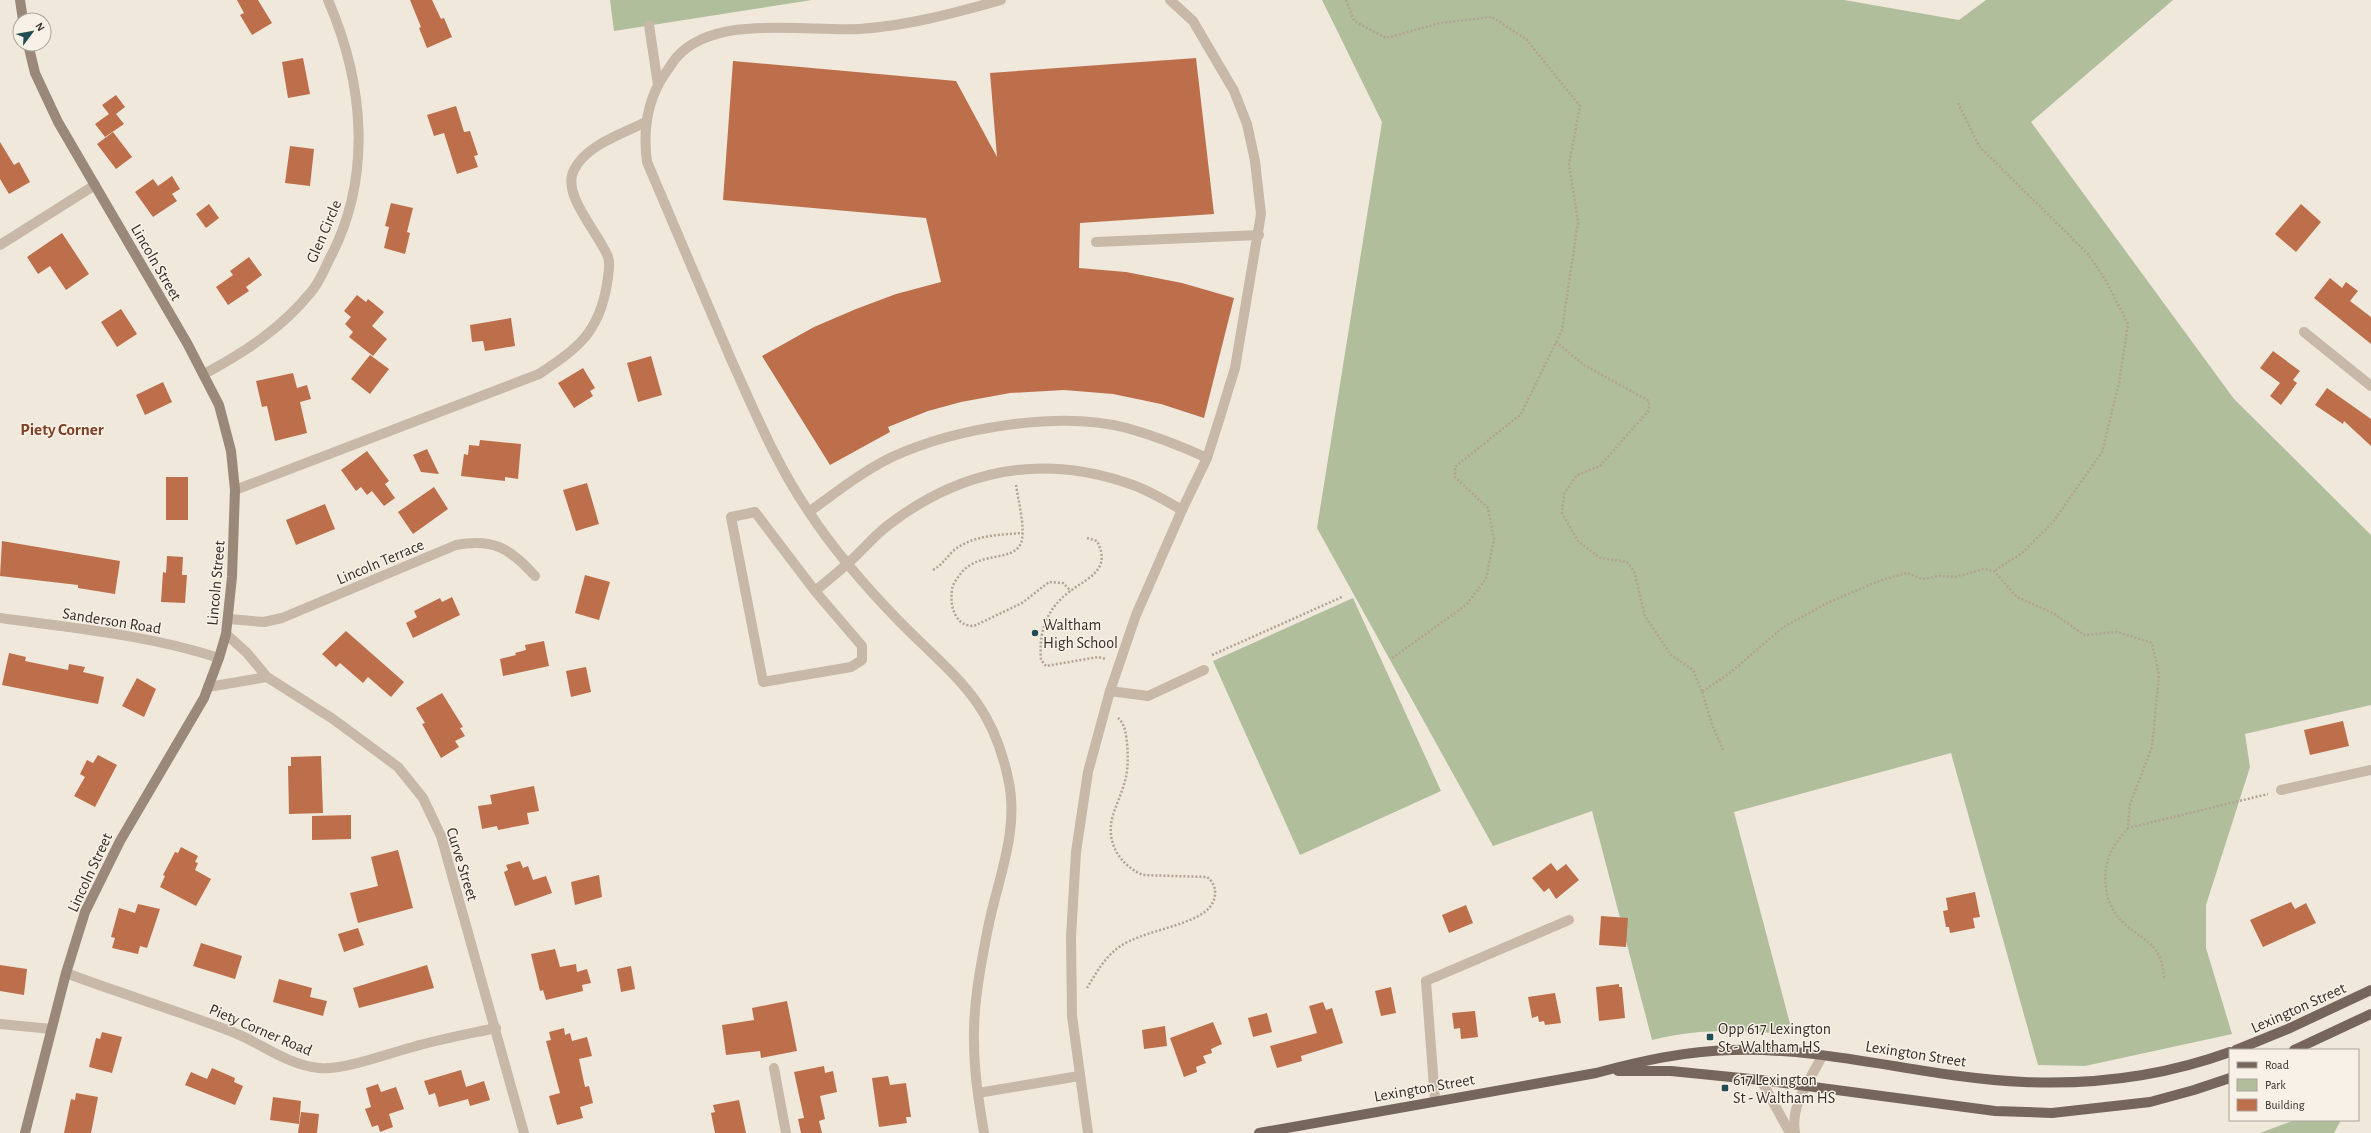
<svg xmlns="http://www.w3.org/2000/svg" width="2371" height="1133" font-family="'Alegreya Sans',sans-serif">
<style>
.green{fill:#b0be9c}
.building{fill:#bd6f4b}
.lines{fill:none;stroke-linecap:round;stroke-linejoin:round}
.path{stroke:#b3a392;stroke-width:2.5;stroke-dasharray:2 2;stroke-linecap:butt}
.lane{stroke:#c7b8a8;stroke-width:10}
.street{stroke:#c7b8a8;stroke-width:10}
.secondary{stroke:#9a887a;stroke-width:10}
.primary{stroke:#75655a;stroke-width:10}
.poi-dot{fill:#204c53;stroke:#f8f1e7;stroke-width:1.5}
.labels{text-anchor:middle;stroke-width:3;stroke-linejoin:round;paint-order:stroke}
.street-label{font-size:16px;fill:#342d28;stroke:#f8f1e7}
.poi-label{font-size:16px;fill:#342d28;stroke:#f8f1e7;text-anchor:start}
.neighbourhood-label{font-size:17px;font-weight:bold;fill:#7e4126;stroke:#f8f1e7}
</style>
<rect width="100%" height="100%" fill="#f0e8db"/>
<g class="green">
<polygon points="610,0 812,0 614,31"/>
<path d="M1322,0H1844L1959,20L1986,0H2173L2031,122L2234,399L2371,535V705L2245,734L2250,767L2206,905V948L2232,1034L2085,1066L2038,1065L1951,753L1734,812L1793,1035C1743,1030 1701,1028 1652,1040L1592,811L1493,846L1317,528L1382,122Z"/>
<polygon points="1353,598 1441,791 1300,855 1213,661"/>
<polygon points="2295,1120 2341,1120 2334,1133 2260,1133"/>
</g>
<g class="building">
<polygon points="237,0 258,0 272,23 252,35 240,15 244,13"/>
<polygon points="410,0 432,0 441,19 444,18 452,37 427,48 419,28 421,27"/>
<polygon points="303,58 310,94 288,98 282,62"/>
<polygon points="1196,58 1214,214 1080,223 1079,268 1126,272 1182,283 1234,298 1204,418 1161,404 1113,394 1064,390 1010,393 961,402 928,411 888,427 890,432 830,465 762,356 814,327 856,309 896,294 941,282 926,218 723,200 733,61 956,81 997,157 990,73"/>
<polygon points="116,95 125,107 116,114 124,124 105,137 95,124 109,114 102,105"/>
<polygon points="456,106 464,132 470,131 478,155 474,156 478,167 457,174 444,133 434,136 427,115"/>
<polygon points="113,132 132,157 116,169 97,144"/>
<polygon points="0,142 14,165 19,162 30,182 9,194 0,179"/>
<polygon points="290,146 314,149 310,186 285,183"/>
<polygon points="172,176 180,189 172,194 177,201 153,217 135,192 153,179 158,186"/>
<polygon points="391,203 413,208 407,232 410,233 405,254 384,248 389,227 385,226"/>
<polygon points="209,204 219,218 206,228 196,214"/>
<polygon points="2301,204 2321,222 2296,252 2275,234"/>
<polygon points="62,233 89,274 66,290 50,266 38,274 27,257"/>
<polygon points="249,257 262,275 246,287 249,291 228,305 216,287 233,275 230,271"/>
<polygon points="2330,278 2342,288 2346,282 2358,291 2350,301 2371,317 2371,344 2314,298"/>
<polygon points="357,295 366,302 368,299 384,312 372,326 387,339 373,356 349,337 353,332 345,324 351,317 344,311"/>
<polygon points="121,309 137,334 117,347 101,322"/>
<polygon points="511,318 515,346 485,351 483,341 472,342 470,325"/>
<polygon points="2273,351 2300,371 2293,380 2297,383 2281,405 2270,396 2280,383 2260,368"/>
<polygon points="370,355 389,369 370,394 351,379"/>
<polygon points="651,356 662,395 638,402 627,363"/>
<polygon points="583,368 595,388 590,391 593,396 574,408 558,383"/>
<polygon points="293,373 297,388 307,385 311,399 300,402 307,433 275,441 267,406 262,407 256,381"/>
<polygon points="163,382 172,402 145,415 136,395"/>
<polygon points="2327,388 2371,419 2371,446 2344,421 2343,424 2315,405"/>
<polygon points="480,440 521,444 518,479 505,477 505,481 461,476 464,454 468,455 469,445 479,446"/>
<polygon points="427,449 439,474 421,472 413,455"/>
<polygon points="367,451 389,481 385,484 395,498 384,506 372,491 367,495 361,487 356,491 341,470"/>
<rect x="166" y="477" width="22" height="43"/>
<polygon points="587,483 599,524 576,531 563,490"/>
<polygon points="434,487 448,509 413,534 398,512"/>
<polygon points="325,504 335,529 296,545 286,520"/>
<polygon points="2,541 120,561 115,594 78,588 78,585 0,576"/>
<polygon points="167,556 183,557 182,575 187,575 185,603 161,602 163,572 166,573"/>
<polygon points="585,575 610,582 599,620 575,613"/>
<polygon points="452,597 460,615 413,638 406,623 417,617 414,611 440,598 442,602"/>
<polygon points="346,631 404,682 391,697 368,677 363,683 340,663 336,667 322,654"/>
<polygon points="544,641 549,666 503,676 500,659 516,655 515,653 526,650 525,645"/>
<polygon points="9,653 26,657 25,661 68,670 69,664 85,667 83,672 104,677 98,704 2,685"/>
<polygon points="586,667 591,692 571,697 566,671"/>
<polygon points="137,678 156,689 144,717 122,706"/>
<polygon points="442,693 463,727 460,728 465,736 455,741 459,747 441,758 422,724 425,723 416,708"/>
<polygon points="2343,721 2349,746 2310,755 2304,730"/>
<polygon points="98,755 117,765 95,807 74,796 85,777 80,774 87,760 93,763"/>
<polygon points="321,756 323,813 289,814 288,766 291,766 291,757"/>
<polygon points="534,786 539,811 527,813 529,824 498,830 497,826 482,829 478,806 492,804 490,795"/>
<polygon points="351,815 351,839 312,840 312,816"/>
<polygon points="181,847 198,856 195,862 198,863 195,870 211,879 196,906 160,887 165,876 163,875 175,852 178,853"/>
<polygon points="398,850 413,908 358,923 350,893 378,886 371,857"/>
<polygon points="520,861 523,868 528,866 533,880 546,876 552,893 515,906 504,872 508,870 506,865"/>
<polygon points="1551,863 1557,871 1566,864 1579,880 1556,899 1549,888 1544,892 1532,878"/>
<polygon points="599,875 602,897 575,905 571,882"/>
<polygon points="1975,892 1980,917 1973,918 1975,928 1950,933 1949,927 1946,927 1943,911 1948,910 1946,898"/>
<polygon points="2291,902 2295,909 2306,903 2316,923 2263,947 2250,920"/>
<polygon points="138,904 160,909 147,948 140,946 138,954 112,948 115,938 111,937 119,908 135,913"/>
<polygon points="1466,905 1473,923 1449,933 1442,915"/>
<polygon points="1601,916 1628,918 1626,947 1599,945"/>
<polygon points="358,928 364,945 344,952 338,934"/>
<polygon points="201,943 242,956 235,979 193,966"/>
<polygon points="555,949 560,967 576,964 577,972 587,969 591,983 582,985 583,991 546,1000 543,990 540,991 531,954"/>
<polygon points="0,965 27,969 24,995 0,991"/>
<polygon points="427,965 434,988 359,1008 353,988"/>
<polygon points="631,966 635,989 621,992 617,969"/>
<polygon points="279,979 312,988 310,997 327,1001 323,1016 273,1002"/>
<polygon points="1619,984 1619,987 1622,987 1625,1018 1599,1021 1596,987"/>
<polygon points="1391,987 1396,1013 1381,1016 1375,991"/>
<polygon points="1555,993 1561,1023 1545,1025 1544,1021 1539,1022 1538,1016 1532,1018 1528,997"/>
<polygon points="787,1001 797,1051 761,1058 760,1051 726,1055 722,1025 754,1020 752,1008"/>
<polygon points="1323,1002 1326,1010 1332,1008 1343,1043 1301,1056 1302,1061 1277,1068 1270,1046 1317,1033 1309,1006"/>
<polygon points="1475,1011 1478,1037 1461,1039 1460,1028 1454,1029 1452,1013"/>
<polygon points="1267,1013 1272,1032 1253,1037 1248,1018"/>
<polygon points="1213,1022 1222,1044 1211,1049 1212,1053 1203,1056 1206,1063 1196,1067 1197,1072 1184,1077 1170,1038"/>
<polygon points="1165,1026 1167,1046 1144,1049 1142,1030"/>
<polygon points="564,1028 565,1035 570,1033 572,1041 587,1037 592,1056 579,1059 585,1087 589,1086 593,1103 580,1107 583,1118 557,1125 549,1096 560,1093 546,1041 551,1040 549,1032"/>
<polygon points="102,1032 122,1037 112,1073 89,1067 96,1038 100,1039"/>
<polygon points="824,1066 825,1073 833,1071 837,1092 820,1096 825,1119 819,1121 822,1133 801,1133 798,1119 804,1118 794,1072"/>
<polygon points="212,1068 235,1078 234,1082 243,1086 235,1105 185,1085 191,1072 207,1079"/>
<polygon points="461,1070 466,1087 484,1081 490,1100 470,1106 468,1099 439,1107 435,1093 429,1095 424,1081"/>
<polygon points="888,1076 890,1085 906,1083 911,1117 906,1117 907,1123 879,1127 872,1078"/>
<polygon points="378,1084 381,1092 396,1087 404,1109 389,1114 393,1127 380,1132 378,1125 372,1127 365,1109 371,1107 366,1088"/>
<polygon points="76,1093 98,1097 91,1133 64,1133 71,1099 75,1100"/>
<polygon points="273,1097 301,1101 299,1124 270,1120"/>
<polygon points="739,1100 746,1133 715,1133 711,1113 715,1112 713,1105"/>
<polygon points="301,1112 319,1114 317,1133 298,1133"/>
</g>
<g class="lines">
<g class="path">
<polyline points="1346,0 1354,21 1386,38 1440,23 1492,17 1526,39 1580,106 1569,164 1578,222 1562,330 1521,414 1455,467 1455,477 1488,508 1494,539 1486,579 1466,605 1391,659"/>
<polyline points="1958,103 1979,146 2088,254 2106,281 2128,324 2119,383 2102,452 2053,522 2022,553 1994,571"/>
<polyline points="1556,342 1584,365 1649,401 1649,410 1600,466 1577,475 1564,494 1562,513 1578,541 1600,558 1627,562 1634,571 1645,616 1671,655 1693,670 1702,692 1731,672 1782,628 1825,604 1881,580 1907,573 1922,579 1940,576 1955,577 1984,569 1994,571 2017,597 2053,613 2084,635 2117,632 2152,643 2159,675 2152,747 2130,804 2128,828 2268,794"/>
<path d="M1016,485C1018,499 1026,530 1021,543C1013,563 976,550 959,576C956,580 953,584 952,589C951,599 951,607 956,616C960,623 966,626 974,626L1022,603L1049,582L1063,583L1071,591"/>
<path d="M1087,538L1097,541C1114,574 1081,579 1062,598C1044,615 1039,636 1041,660L1046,666L1098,657L1106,659"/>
<path d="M933,570C942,565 946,558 953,551C972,535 999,535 1022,533"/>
<polyline points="1212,655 1342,597"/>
<polyline points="1702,692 1713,727 1724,752"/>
<path d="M2128,828C2123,834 2117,841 2113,848C2099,873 2104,908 2127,926C2150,944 2162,947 2164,979"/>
<path d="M1087,988C1096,973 1105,957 1119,947C1142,931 1186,927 1206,911C1217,902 1219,886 1207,877L1143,875C1119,865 1105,841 1113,815C1118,800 1125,786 1127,771C1128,762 1128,753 1127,743C1126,734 1125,724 1118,718"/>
</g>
<g class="lane">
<polyline points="649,25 658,85"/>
<polyline points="1096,242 1259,235"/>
<polyline points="0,245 95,185"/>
<path d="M539,374C578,348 599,333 607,284C608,275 611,265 608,257C599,233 561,195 574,170C586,145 622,134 646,122"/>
<path d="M809,512C835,493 863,471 892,457C955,428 1060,410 1127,428C1155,436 1181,446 1207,458"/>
<path d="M815,591L862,646V660L851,667L763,682L731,517L755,512L815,591C826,582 837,573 847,564C861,552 873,537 887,526C962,468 1044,453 1133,485C1150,491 1166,501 1182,510"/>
<polyline points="1110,691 1148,696 1204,670"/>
<polyline points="2281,790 2371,770"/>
<polyline points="774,1068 786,1133"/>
<polyline points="978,1093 1079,1076"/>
<polyline points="1435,1100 1426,981 1569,920"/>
<path d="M984,1133C979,1103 974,1072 974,1041C973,1004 981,964 988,928C998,878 1020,830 1008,778C991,698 953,676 899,621C866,587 835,552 809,512C776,464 754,410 730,357C702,292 675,227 647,162C643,132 647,101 664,75C668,70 672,63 676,58C714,13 807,32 859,29C907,26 955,13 1001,0"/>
<polyline points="1088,1133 1072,1016 1071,937 1076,852 1088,772 1110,691 1136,615 1182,510 1207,458 1220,417 1235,368 1261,214 1255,161 1247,124 1234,91 1193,21 1170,0"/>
</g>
<g class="street">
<polyline points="2304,332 2371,386"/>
<path d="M204,374C245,352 282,328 311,292C319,283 324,270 329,260C373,178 364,83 328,0"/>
<polyline points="235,490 539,374"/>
<path d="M0,618C73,628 148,635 219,658"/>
<path d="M228,619L264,622L282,618L456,545C493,538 510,548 535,576"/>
<polyline points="226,634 247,653 267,677 333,719 398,767 423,798 441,836 524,1133"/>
<polyline points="208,687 267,677"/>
<path d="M66,973C122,994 179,1011 235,1033C262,1044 288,1065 319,1068C342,1071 389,1053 413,1047C440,1039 468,1034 496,1028"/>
<polyline points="0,1024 51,1029"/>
<polyline points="1761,1080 1790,1133"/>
<path d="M1795,1133C1790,1104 1810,1081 1822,1056"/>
</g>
<g class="secondary">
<polyline points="20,0 23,20"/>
<polyline points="25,1133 66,973 85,912 120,841 204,698 219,658 226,634 232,577 235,490 231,451 219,405 187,343 58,122 35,73 28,44"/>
</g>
<g class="primary">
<polyline points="2236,1050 2290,1028 2371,990"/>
<polyline points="2294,1050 2371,1014"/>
<polyline points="1618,1071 1671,1071 1761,1080 1995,1111 2052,1113 2150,1102 2194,1090 2230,1078"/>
<path d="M1259,1133L1596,1073C1641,1061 1685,1051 1732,1050C1831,1047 1926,1078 2024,1082C2094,1085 2164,1076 2230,1052"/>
</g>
</g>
<g class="poi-dot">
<circle cx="1035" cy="633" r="4"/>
<rect x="1706" y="1033" width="8" height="8" rx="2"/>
<rect x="1721" y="1084" width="8" height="8" rx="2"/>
</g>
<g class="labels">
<g class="street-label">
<text transform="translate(323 231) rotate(-67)" y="6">Glen Circle</text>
<text transform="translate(157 262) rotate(60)" y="6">Lincoln Street</text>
<text transform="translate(380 561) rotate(-23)" y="6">Lincoln Terrace</text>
<text transform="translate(215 583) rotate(-85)" y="6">Lincoln Street</text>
<text transform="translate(112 620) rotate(9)" y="6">Sanderson Road</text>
<text transform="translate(463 864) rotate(73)" y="6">Curve Street</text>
<text transform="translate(89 872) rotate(-65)" y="6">Lincoln Street</text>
<text transform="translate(2298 1007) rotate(-24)" y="6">Lexington Street</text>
<text transform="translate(261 1029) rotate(23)" y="6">Piety Corner Road</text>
<text transform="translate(1916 1053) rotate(9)" y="6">Lexington Street</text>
<text transform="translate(1424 1087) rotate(-10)" y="6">Lexington Street</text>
</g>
<g class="poi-label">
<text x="1043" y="630">Waltham<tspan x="1043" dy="18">High School</tspan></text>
<text x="1718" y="1034">Opp 617 Lexington<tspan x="1718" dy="18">St - Waltham HS</tspan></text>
<text x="1733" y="1085">617 Lexington<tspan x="1733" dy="18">St - Waltham HS</tspan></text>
</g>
<g class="neighbourhood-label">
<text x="62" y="435">Piety Corner</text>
</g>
</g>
<rect x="2229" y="1049" width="130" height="72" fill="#f8f1e7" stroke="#aaa39b"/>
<rect x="2237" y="1062" width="20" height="6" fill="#75655a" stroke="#aaa39b"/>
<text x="2265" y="1069" font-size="12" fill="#342d28">Road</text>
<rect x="2237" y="1079" width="20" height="12" fill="#b0be9c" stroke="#aaa39b"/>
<text x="2265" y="1089" font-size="12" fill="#342d28">Park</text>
<rect x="2237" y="1099" width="20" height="12" fill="#bd6f4b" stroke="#aaa39b"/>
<text x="2265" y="1109" font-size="12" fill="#342d28">Building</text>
<g transform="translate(32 32) rotate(58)"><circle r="19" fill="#f8f1e7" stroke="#aaa39b"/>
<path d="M0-3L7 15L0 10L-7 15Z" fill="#204c53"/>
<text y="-6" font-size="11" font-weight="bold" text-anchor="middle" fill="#342d28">N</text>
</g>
</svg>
